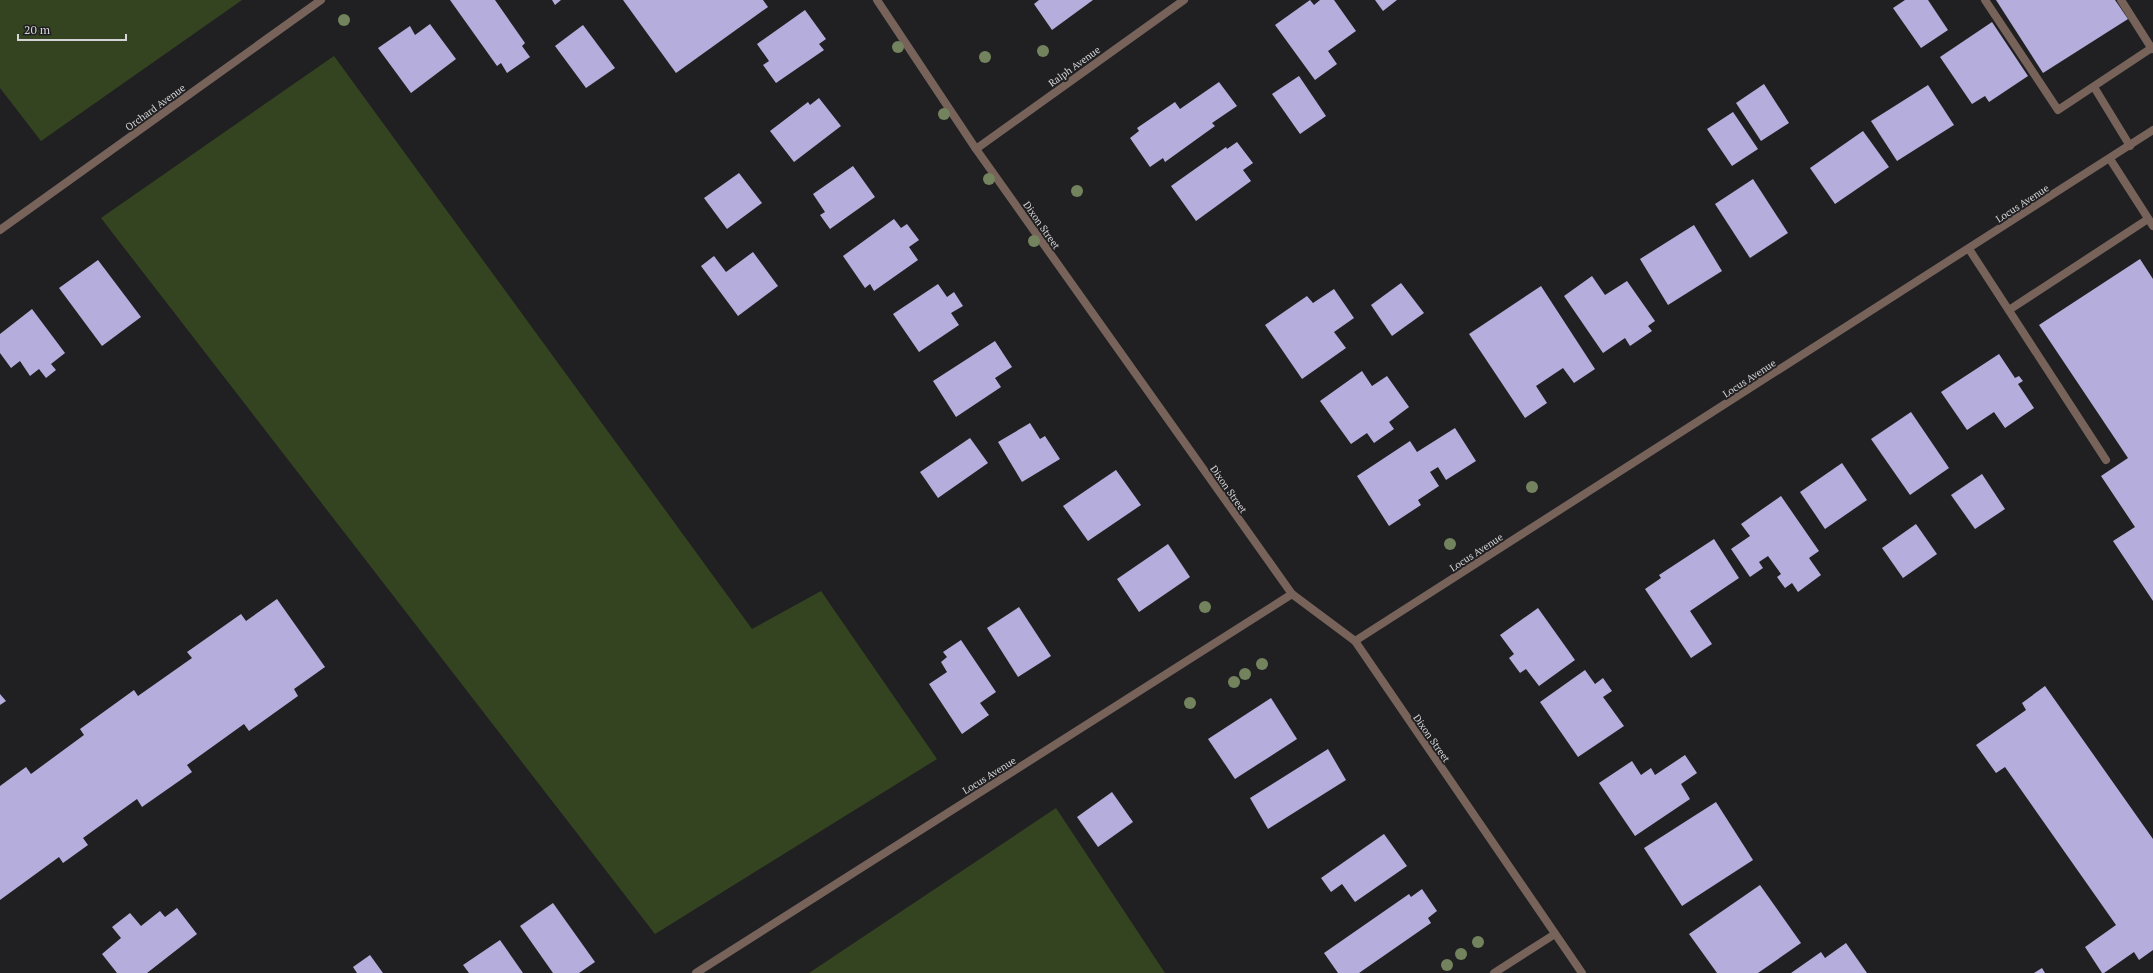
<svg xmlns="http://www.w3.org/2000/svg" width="2153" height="973" font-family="'PT Serif',serif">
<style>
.green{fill:#344420}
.building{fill:#b5aedc}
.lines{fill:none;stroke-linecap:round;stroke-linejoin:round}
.lane{stroke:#77635a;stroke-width:8}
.street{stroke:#77635a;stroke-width:8}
.tree{fill:#72835e}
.labels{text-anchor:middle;stroke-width:4;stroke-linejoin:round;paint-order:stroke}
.street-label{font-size:10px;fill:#d5d4d6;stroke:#202022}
</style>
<rect width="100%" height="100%" fill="#202022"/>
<g class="green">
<polygon points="0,0 242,0 41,141 0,88"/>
<polygon points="334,56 752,629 821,591 937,759 655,934 101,218"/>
<polygon points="1056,808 1165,973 809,973"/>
</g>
<g class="building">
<polygon points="450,0 495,0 525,43 522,46 530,57 507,73 501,63 497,66"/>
<polygon points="552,0 561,0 555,5"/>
<polygon points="623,0 763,0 768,7 676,73"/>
<polygon points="1039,0 1093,0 1052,30 1034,4"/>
<polygon points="1310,0 1314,5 1320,0 1334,0 1356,31 1328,51 1337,64 1315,80 1275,25"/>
<polygon points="1375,0 1397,0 1383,11"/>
<polygon points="1905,0 1928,0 1948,30 1921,48 1893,8"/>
<polygon points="1996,0 2115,0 2128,19 2043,73"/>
<polygon points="805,10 826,39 819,44 824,50 776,83 763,65 769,61 757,44"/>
<polygon points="1992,22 2028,76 1989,102 1985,96 1972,104 1940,57"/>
<polygon points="430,24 456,59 411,93 378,48 410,26 415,35"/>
<polygon points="583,25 615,68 586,88 555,46"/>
<polygon points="1299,76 1326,116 1300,134 1272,94"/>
<polygon points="1219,82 1237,106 1212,123 1215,126 1165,162 1163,158 1150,167 1130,138 1139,131 1137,128 1175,102 1180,109"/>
<polygon points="1764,84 1789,123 1761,141 1736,103"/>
<polygon points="1928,85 1954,125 1897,161 1871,121"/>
<polygon points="819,98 841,126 794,162 770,131 808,102 810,105"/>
<polygon points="1733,112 1758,149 1732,166 1707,129"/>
<polygon points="1863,131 1889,167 1835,204 1810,168"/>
<polygon points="1237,142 1253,163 1243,170 1251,181 1196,221 1171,186 1226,147 1227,149"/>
<polygon points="853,166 875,197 830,229 820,215 825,212 813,194"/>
<polygon points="739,173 762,203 727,229 704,198"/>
<polygon points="1753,179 1788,233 1750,258 1715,204"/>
<polygon points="894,219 901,228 907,224 919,240 909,247 918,260 874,291 870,284 865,288 843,256"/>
<polygon points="1694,225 1722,271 1668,305 1640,259"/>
<polygon points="753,252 778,286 738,316 701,266 714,256 726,272"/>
<polygon points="2140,259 2153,279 2153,601 2113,541 2135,527 2101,476 2128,458 2039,325"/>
<polygon points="98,260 141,317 102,346 59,288"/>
<polygon points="1592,276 1605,295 1627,281 1655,321 1648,326 1652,331 1630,346 1625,338 1603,353 1564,296"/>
<polygon points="1401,283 1424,313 1392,336 1371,305"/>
<polygon points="938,284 947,297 954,292 963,306 951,313 959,325 919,352 893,314"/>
<polygon points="1541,286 1595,369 1574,383 1563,368 1536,386 1547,403 1525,418 1469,334"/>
<polygon points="1334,289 1354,318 1334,332 1346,348 1302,379 1265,325 1307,296 1313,303"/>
<polygon points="32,309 65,353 51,364 56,370 46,378 39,369 30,376 20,361 11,368 0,353 0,334"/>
<polygon points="995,341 1012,367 995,378 1001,387 956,417 933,381"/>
<polygon points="1999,354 2015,378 2019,376 2023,381 2018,384 2034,408 2005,428 1994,412 1967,430 1941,392"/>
<polygon points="1362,371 1372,386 1387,376 1409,407 1389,422 1394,429 1374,443 1367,433 1351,444 1320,401"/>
<polygon points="1911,412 1949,468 1910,495 1871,439"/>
<polygon points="1030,423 1040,439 1045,436 1060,459 1022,482 998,442"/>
<polygon points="1455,428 1476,461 1446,480 1438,467 1430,472 1439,486 1418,500 1421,505 1389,526 1357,476 1410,441 1417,452"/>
<polygon points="970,438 988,463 938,498 920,472"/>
<polygon points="1842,463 1867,500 1825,529 1800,492"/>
<polygon points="1116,470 1141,505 1088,541 1063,506"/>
<polygon points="1982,474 2005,509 1975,529 1951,495"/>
<polygon points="1781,496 1819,551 1809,558 1821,575 1798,592 1792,583 1785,588 1777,577 1781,574 1768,556 1759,562 1763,568 1750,577 1731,549 1750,536 1741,524"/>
<polygon points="1916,524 1937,554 1903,578 1882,548"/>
<polygon points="1714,539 1739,578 1690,611 1712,644 1691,658 1645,589 1661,578 1659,575"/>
<polygon points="1168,544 1190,577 1139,612 1117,579"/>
<polygon points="277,599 325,667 294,689 298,696 249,731 244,724 187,765 192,772 142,807 137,799 83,838 88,845 63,863 59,857 0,900 0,786 26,767 31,774 84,735 80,729 134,690 138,696 192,658 187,652 241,614 246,621"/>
<polygon points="1019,607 1051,656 1018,677 987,628"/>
<polygon points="1538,608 1575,660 1539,686 1526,669 1520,673 1509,658 1514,654 1500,635"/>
<polygon points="961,640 996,692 980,703 989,715 962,734 929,684 947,672 941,662 947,657 943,652"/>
<polygon points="1585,670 1595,684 1603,678 1612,691 1603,697 1624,726 1578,757 1540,702"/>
<polygon points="2045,686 2153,839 2153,950 2139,960 2134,952 2104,973 2102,973 2085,947 2116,925 2005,767 1996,773 1976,745 2026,710 2022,703"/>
<polygon points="0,694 6,701 0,705"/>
<polygon points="1271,698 1297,739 1235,779 1208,739"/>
<polygon points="1328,749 1346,780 1268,829 1250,798"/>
<polygon points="1685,755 1697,773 1681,784 1690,799 1635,836 1599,783 1632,761 1641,775 1651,768 1655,775"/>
<polygon points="1112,792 1133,822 1098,847 1077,817"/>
<polygon points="1716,802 1753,860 1682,906 1644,848"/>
<polygon points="1384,834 1407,866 1355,902 1342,884 1331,892 1321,878"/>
<polygon points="1760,885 1801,943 1758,973 1717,973 1689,934"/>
<polygon points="1422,889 1437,911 1428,918 1431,923 1359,973 1338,973 1324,953 1409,894 1411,897"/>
<polygon points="553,903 595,962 579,973 553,973 520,926"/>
<polygon points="177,908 197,934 147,973 117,973 102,954 121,938 112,927 130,913 141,926 160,911 165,917"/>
<polygon points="500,940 523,973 469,973 463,965"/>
<polygon points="1846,943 1867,973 1791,973 1821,952 1825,958"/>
<polygon points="370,955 383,973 357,973 353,967"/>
<polygon points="2042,968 2045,973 2034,973"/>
</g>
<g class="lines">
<g class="lane">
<polyline points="1985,0 2058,110 2153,47"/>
<polyline points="2121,0 2152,49"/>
<polyline points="2094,87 2130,146"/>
<polyline points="2110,159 2153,226"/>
<polyline points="1969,249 2106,460"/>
<polyline points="2009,310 2148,219"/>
</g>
<g class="street">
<polyline points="877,0 976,149 1292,594 1355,641 1582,973"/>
<polyline points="976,149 1184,0"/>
<polyline points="0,230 321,0"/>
<polyline points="1355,641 2153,130"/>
<polyline points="696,973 1292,594"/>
<polyline points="1494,973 1555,934"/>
</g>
</g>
<g class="tree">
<circle cx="344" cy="20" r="6"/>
<circle cx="898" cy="47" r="6"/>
<circle cx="1043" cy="51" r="6"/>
<circle cx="985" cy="57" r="6"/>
<circle cx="944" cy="114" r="6"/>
<circle cx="989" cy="179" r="6"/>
<circle cx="1077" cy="191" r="6"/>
<circle cx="1034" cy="241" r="6"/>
<circle cx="1532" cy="487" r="6"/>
<circle cx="1450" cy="544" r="6"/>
<circle cx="1205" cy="607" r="6"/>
<circle cx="1262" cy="664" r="6"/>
<circle cx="1245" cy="674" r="6"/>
<circle cx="1234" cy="682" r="6"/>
<circle cx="1190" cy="703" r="6"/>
<circle cx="1478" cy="942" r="6"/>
<circle cx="1461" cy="954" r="6"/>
<circle cx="1447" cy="965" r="6"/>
</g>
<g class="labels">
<g class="street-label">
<text transform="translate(1074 66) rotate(-36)" y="4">Ralph Avenue</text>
<text transform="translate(155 107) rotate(-36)" y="4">Orchard Avenue</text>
<text transform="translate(2022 203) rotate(-33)" y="4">Locus Avenue</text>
<text transform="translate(1042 225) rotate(55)" y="4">Dixon Street</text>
<text transform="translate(1749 378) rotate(-33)" y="4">Locus Avenue</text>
<text transform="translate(1229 489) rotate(55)" y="4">Dixon Street</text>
<text transform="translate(1476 552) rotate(-33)" y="4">Locus Avenue</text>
<text transform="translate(1432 738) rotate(55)" y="4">Dixon Street</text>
<text transform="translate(989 775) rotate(-32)" y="4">Locus Avenue</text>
</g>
</g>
<path d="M18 34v6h108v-6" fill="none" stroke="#d5d4d6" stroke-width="2"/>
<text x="24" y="34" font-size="12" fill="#d5d4d6" stroke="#202022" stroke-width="3" paint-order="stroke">20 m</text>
</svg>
